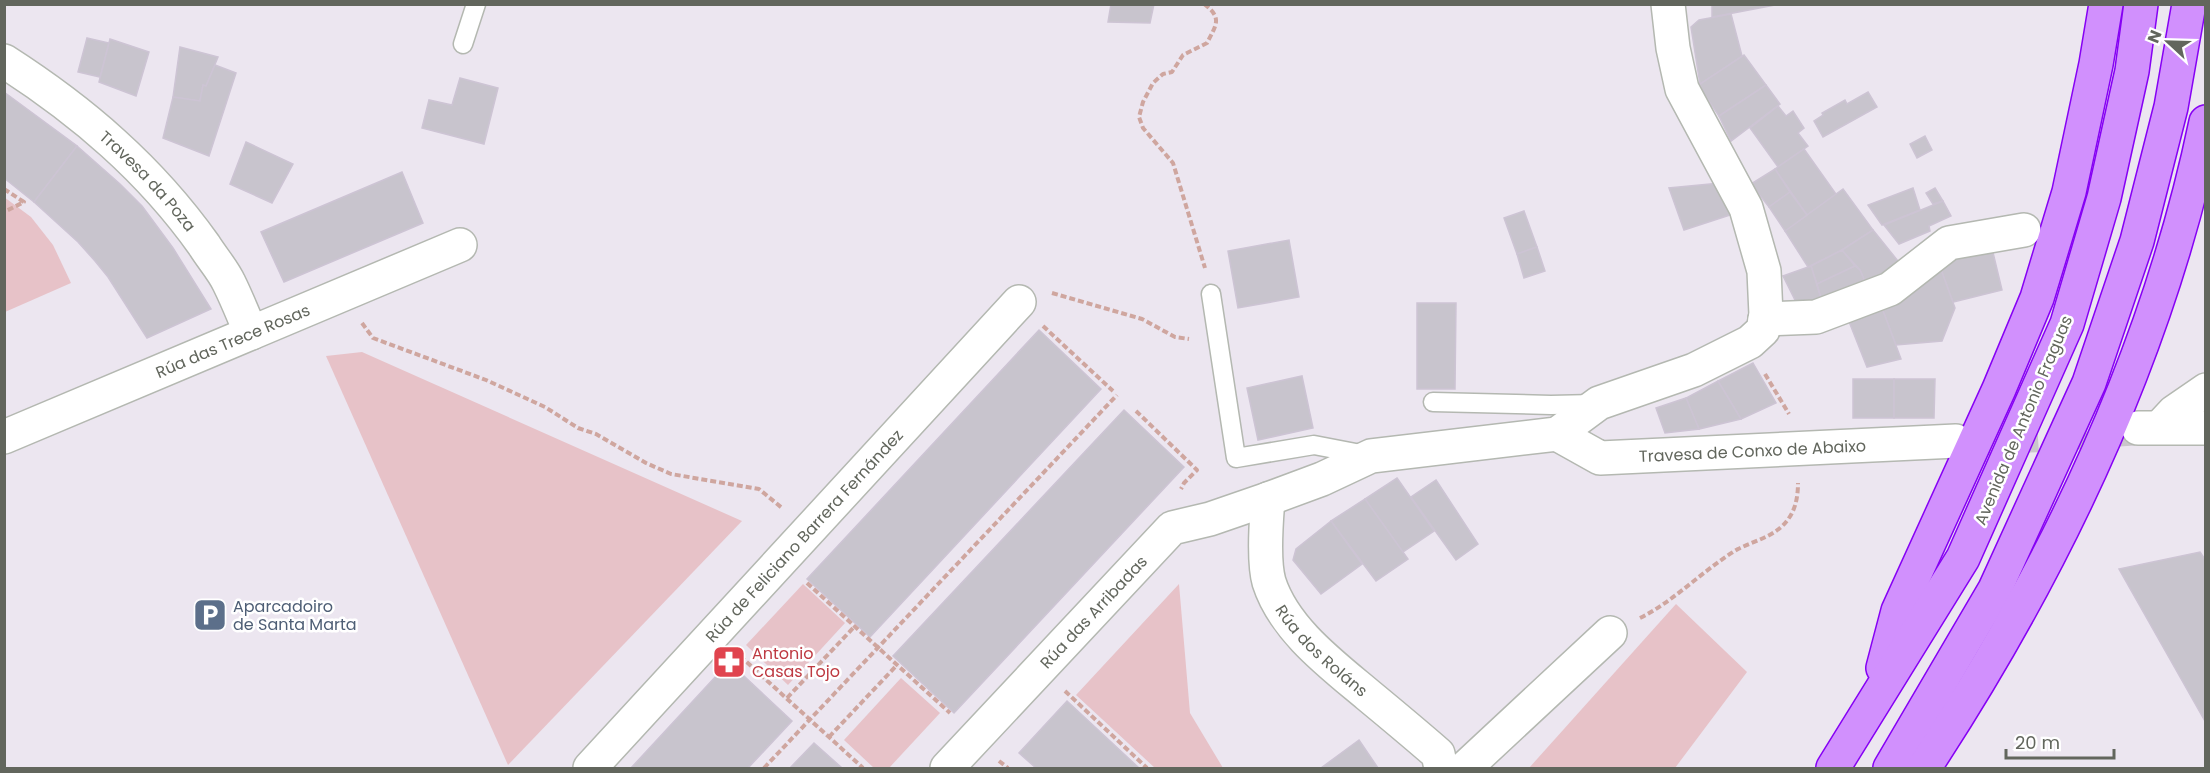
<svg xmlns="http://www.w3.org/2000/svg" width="2210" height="773" font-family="Poppins,sans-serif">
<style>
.green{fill:#e7c2c8}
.building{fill:#c8c4cd;stroke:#cdc4d4;stroke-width:1.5}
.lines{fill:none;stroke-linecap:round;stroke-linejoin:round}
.street-tunnel{stroke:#cac6cb;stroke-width:33;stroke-dasharray:33 16;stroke-linecap:butt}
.lane-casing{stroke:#b4b8b1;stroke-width:21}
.street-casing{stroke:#b4b8b1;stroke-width:36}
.highway-casing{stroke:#8601f4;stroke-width:36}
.path{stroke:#cfa69f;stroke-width:4;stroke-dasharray:6 3;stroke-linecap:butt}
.lane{stroke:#fff;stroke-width:18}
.street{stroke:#fff;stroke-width:33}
.highway{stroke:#d190fd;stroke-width:33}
.labels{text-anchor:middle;stroke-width:5;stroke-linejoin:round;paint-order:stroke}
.street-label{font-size:16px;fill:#62665d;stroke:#fff}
.service-label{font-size:16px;fill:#4e5e75;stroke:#fff;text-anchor:start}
.health-label{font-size:16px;fill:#be3a42;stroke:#fff;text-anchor:start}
</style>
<rect width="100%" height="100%" fill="#ece6f0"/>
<g class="green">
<polygon points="4,197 31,217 53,245 71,283 5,312"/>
<polygon points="362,352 742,521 508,765 326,356"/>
<polygon points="803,584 845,623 788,685 746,645"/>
<polygon points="1179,584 1190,713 1223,768 1155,768 1076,695"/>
<polygon points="1676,604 1747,672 1675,768 1529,768"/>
<polygon points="901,678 940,713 889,768 874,768 844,740"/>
</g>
<g class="building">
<polygon points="1111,4 1154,4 1150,23 1108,22"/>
<polygon points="1712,4 1774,4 1775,5 1712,17"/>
<polygon points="1731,14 1742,56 1700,84 1691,27 1699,20"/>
<polygon points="87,38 109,43 100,77 78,72"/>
<polygon points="110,39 149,52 136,96 99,82"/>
<polygon points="180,47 218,57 206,86 203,85 200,101 173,97"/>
<polygon points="1744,55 1766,85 1719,116 1702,91 1700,84"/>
<polygon points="215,65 236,73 209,156 163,138 173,97 200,101 203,85 206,86"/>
<polygon points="460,78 498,88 484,144 422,128 429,100 452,105"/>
<polygon points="1766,85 1780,104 1731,141 1719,116"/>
<polygon points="4,92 77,146 34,202 4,178"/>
<polygon points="1868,92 1877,107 1823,137 1814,121 1823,115 1822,113 1845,100 1847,104"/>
<polygon points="1778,106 1786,116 1793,111 1804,128 1798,133 1808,146 1778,167 1750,128"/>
<polygon points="1925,136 1932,150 1917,158 1910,144"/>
<polygon points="246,142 293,164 272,203 230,184"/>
<polygon points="77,146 120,184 142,206 173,248 211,309 147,338 108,277 95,261 78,242 34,202"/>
<polygon points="1804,149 1836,194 1807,215 1775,169"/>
<polygon points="1775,169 1790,192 1769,207 1751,184"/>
<polygon points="402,172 423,223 284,282 261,232"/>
<polygon points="1720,183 1730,215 1684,230 1669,188"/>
<polygon points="1913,188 1920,210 1882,225 1868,205"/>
<polygon points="1935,188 1943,201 1933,204 1926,193"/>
<polygon points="1843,189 1873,230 1842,250 1808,267 1785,231"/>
<polygon points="1790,192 1807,215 1785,231 1769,207"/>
<polygon points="1943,201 1951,216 1929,226 1930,231 1899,244 1884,225"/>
<polygon points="1524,211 1537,247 1517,254 1504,218"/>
<polygon points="1873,230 1902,266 1869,291 1860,270 1842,250"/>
<polygon points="1289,240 1299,297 1238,308 1228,251"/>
<polygon points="1990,240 2002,290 1953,302 1939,264"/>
<polygon points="1537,247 1545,271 1524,278 1517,254"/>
<polygon points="1842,250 1855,266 1817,284 1811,266"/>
<polygon points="1939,264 1955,308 1942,341 1896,345 1879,300"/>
<polygon points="1811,266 1823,305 1801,312 1783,276"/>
<polygon points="1855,266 1860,270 1869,291 1823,305 1817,284"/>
<polygon points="1879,300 1901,359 1867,367 1846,314"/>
<polygon points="1417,303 1456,303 1455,389 1417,389"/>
<polygon points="1039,330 1101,389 870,637 807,579"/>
<polygon points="1753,363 1776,403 1741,419 1718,381"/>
<polygon points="1302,376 1313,428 1258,440 1247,388"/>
<rect x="1853" y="379" width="41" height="39"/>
<polygon points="1894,379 1935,379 1934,418 1894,418"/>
<polygon points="1718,381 1741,419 1699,429 1686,398"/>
<polygon points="1686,398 1699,429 1665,433 1656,408"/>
<polygon points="1124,410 1184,467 954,713 893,656"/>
<polygon points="1397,478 1434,531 1403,552 1365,499"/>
<polygon points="1436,480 1478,544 1456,560 1411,497"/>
<polygon points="1365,499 1408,559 1376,581 1331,521"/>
<polygon points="1331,521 1362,564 1321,594 1293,560 1296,549"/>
<polygon points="2200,552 2206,561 2206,723 2119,569"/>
<polygon points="729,662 792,721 748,768 631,768"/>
<polygon points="1067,701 1139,768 1036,768 1019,753"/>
<polygon points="1359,740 1378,768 1321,768"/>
<polygon points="814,743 842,768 790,768"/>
</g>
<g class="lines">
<polyline class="street-tunnel" points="1956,441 2134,429"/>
<defs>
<g id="lane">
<polyline points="463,44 476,4"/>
<polyline points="1211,294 1236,458 1314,445 1366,455"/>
<polyline points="1433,402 1551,405 1594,404"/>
</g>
<g id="street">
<path id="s1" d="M4,61C82,111 150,169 204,245C212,258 223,270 229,283C237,299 244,317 251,333"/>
<polyline points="1765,319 1816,317 1890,289 1949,243 2024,230"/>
<polyline points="2160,427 2174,412 2206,390"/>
<polyline points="2138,428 2206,428"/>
<path id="s2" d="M1557,434L1600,458L1956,441"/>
<path id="s3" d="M4,437L460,245"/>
<path id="s4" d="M1268,499C1266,522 1263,561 1269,582C1284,629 1331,664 1368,695C1391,714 1415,734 1438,754L1441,768"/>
<path id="s5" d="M590,768L1019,302"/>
<path id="s6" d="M947,768L1172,528L1210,519L1268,499L1322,479L1371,456L1557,434L1599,403L1694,370L1750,342L1763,330L1766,315L1764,271L1746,208L1682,89L1673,48L1668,4"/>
<polyline points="1465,768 1610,633"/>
</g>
<g id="highway">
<polyline points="1883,668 1898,611 1999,389 2037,298 2069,192 2096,64 2106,4"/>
<polyline points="1833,768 1963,558 2067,324 2104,198 2132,71 2141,4"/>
<polyline points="1890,768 1995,589 2089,383 2137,241 2171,107 2189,4"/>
<path d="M1924,768C2053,572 2158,353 2206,122"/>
</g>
</defs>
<use href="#lane" class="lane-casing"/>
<use href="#street" class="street-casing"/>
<use href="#highway" class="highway-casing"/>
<g class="path">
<path d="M1204,4C1223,18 1216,25 1207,43L1183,55L1172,72L1163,74L1153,83L1143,102L1139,117L1143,128L1173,163L1205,268"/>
<polyline points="4,189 24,202 4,212"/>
<polyline points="1052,293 1142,319 1175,337 1189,339"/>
<polyline points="362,323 373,338 486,380 545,407 578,428 596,434 646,463 671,474 759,489 782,508"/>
<polyline points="1043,326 1113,391"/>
<polyline points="1765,374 1789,414"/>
<polyline points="1136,411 1197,470 1184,483 1181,489"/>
<polyline points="807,583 950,713"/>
<path d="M1640,618C1676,600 1704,569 1738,549C1756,540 1777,536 1789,518C1796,508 1798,495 1798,483"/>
<polyline points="740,656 863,768"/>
<polyline points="1065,691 1147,768"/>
<polyline points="787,698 855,626"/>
<polyline points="829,737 897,665"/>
<polyline points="999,761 1008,768"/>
<polyline points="764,768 1117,395"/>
</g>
<use href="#lane" class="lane"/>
<use href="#street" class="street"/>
<use href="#highway" class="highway"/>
</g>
<defs>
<symbol id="parking-square" viewBox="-11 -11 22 22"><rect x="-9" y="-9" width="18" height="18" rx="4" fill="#5c6f8a" stroke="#fff"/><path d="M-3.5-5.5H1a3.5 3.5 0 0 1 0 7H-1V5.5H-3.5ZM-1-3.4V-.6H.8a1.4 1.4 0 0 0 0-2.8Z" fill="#fff"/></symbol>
<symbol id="pharmacy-square" viewBox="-11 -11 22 22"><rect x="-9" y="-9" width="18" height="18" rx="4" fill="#e0444e" stroke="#fff"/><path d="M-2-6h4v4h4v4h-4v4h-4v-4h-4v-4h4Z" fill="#fff"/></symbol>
</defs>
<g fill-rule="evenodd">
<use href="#parking-square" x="191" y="596" width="38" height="38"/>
<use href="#pharmacy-square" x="710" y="643" width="38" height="38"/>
</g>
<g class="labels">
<g class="street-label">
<text dy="6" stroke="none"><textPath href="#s1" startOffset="188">Travesa da Poza</textPath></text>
<text dy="6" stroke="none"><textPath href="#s3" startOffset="248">Rúa das Trece Rosas</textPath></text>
<text transform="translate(2023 420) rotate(-67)" y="6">Avenida de Antonio Fraguas</text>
<text dy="6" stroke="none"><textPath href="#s2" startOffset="202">Travesa de Conxo de Abaixo</textPath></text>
<text dy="6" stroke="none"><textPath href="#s5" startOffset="316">Rúa de Feliciano Barrera Fernández</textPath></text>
<text dy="6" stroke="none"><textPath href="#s6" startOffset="214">Rúa das Arribadas</textPath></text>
<text dy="6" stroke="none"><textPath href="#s4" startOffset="171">Rúa dos Roláns</textPath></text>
</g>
<g class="service-label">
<text x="233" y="612">Aparcadoiro<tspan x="233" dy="18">de Santa Marta</tspan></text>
</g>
<g class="health-label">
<text x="752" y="659">Antonio<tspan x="752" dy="18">Casas Tojo</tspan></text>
</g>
</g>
<rect width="2210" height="773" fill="none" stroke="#62665d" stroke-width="12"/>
<g transform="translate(2168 42) rotate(292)" stroke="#ffffff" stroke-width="4.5" paint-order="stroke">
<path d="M0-4.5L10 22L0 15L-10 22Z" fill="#62665d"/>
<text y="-9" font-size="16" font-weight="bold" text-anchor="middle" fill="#62665d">N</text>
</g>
<path d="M2006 749v9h108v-9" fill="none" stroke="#62665d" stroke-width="3"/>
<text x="2015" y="749" font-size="18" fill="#62665d" stroke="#ffffff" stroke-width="4.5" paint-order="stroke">20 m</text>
</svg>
